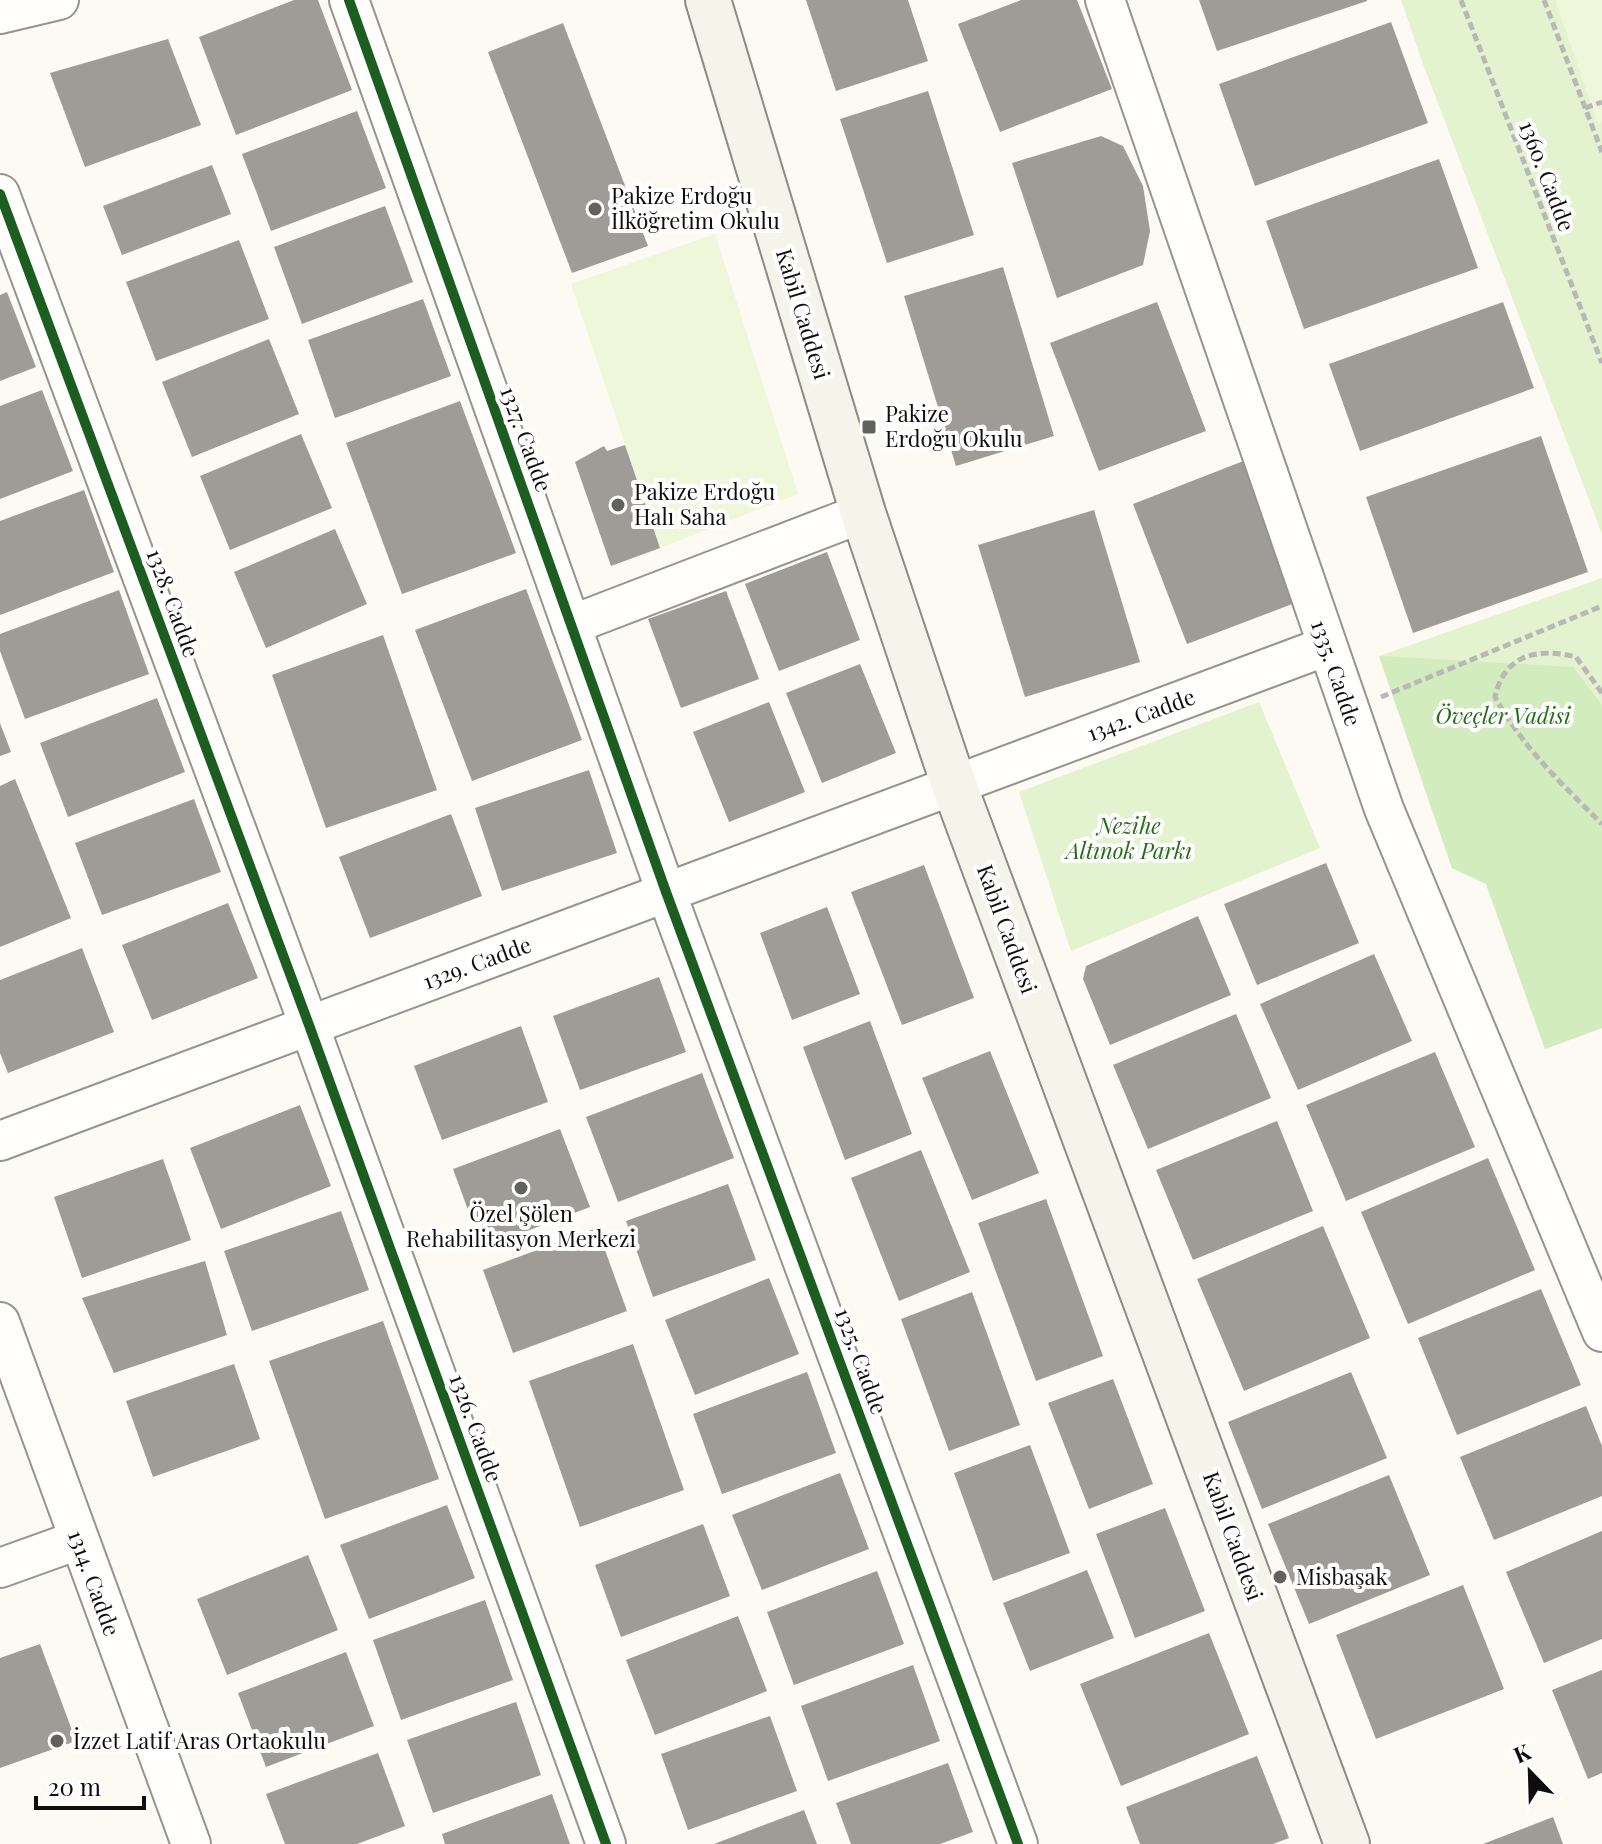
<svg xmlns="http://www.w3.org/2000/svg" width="1602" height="1844" font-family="'Playfair Display',serif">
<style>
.green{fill:#e3f3cf}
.forest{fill:#d2ecbd}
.pitch{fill:#eef7da}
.building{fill:#9f9c98}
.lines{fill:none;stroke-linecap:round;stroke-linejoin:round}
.minor-casing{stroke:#959491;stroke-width:42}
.secondary-casing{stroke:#8c8b87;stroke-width:48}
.path{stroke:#b8b8b6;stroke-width:5;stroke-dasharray:8 4;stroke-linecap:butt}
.minor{stroke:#fffefd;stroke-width:38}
.secondary{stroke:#f5f4ea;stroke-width:44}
.cycleway-casing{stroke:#fff;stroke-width:15}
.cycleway{stroke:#1b5e20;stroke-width:10}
.poi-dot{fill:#61615e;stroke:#fff;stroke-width:3}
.labels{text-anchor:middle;stroke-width:8;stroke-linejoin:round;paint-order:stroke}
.street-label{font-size:22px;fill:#0e0e0e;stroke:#fff}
.poi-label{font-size:22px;fill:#0e0e0e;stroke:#fff;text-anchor:start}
.park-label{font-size:22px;font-style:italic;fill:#246d17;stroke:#fff}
</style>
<rect width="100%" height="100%" fill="#fcfaf2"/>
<g class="green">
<polygon points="1401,0 1602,0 1602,534 1423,64"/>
<polygon points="1602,578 1602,1028 1545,1049 1486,884 1452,868 1379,656"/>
<polygon points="1259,702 1320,848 1071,951 1019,792"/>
</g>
<polygon class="forest" points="1379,656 1573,667 1602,705 1602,1028 1545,1049 1486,884 1452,868"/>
<g class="pitch">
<polygon points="1555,0 1602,0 1602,122 1598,124"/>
<polygon points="715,234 798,494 660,548 571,284"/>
</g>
<g class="building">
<polygon points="294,0 318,0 352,90 236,135 199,37"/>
<polygon points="806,0 908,0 928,61 836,91"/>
<polygon points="1021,0 1077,0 1112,89 1000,132 958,24"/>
<polygon points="1199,0 1367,0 1367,1 1217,51"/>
<polygon points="1391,22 1428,123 1255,186 1219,84"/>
<polygon points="563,23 648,246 572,273 488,52"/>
<polygon points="168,39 201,125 85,167 50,73"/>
<polygon points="928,91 974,235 887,263 840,119"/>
<polygon points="357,111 386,188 271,231 242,154"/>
<polygon points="1101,136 1123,146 1143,186 1150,231 1143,265 1057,298 1012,163"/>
<polygon points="1439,159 1478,268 1304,329 1266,221"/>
<polygon points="212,165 231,214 122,255 103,206"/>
<polygon points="385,206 413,282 302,324 274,247"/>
<polygon points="239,240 269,319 156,361 126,282"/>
<polygon points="1003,267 1054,436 956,466 904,296"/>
<polygon points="7,292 36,367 0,381 0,295"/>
<polygon points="423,299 451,376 335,418 308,340"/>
<polygon points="1157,302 1206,431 1099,471 1050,343"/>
<polygon points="1503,302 1534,388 1360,451 1329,364"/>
<polygon points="269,339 299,414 192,457 162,382"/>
<polygon points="42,390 73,471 0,499 0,406"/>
<polygon points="460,401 516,553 402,594 346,443"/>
<polygon points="301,434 332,508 230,550 200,476"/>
<polygon points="1541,436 1588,572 1413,633 1366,497"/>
<polygon points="625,445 660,548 611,566 575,462 604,446 607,451"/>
<polygon points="1246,460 1300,601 1187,644 1133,504"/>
<polygon points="84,490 114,572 0,615 0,521"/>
<polygon points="1094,510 1140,662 1025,697 978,545"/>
<polygon points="335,529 367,604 266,648 234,572"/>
<polygon points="827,552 860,640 779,671 745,584"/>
<polygon points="526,589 582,740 472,781 415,630"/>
<polygon points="119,590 149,674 25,719 0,651 0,634"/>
<polygon points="726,591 759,679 681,708 648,619"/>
<polygon points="383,635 437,790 326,828 272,675"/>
<polygon points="860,664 896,753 822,783 786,693"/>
<polygon points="157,698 185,772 68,817 40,743"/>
<polygon points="769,702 805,792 729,822 693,732"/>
<polygon points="0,723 11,752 0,756"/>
<polygon points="589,770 617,853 502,891 475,808"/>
<polygon points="15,779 71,918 0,947 0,786"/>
<polygon points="194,799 221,872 102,915 75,843"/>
<polygon points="451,814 482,896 370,938 339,857"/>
<polygon points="1326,863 1359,943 1257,985 1224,904"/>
<polygon points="924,865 974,998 902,1025 851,892"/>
<polygon points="228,903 258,978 152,1020 122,945"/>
<polygon points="827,907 860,994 792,1020 760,933"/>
<polygon points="1198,916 1231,995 1110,1045 1083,979 1086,966"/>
<polygon points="82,948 114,1032 8,1073 0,1053 0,980"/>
<polygon points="1374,954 1412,1041 1298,1090 1260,1004"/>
<polygon points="659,977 686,1052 580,1090 553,1016"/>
<polygon points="1236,1014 1271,1098 1148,1149 1113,1065"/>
<polygon points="870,1021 912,1134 845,1160 803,1047"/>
<polygon points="521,1026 548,1102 442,1140 414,1066"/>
<polygon points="990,1051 1039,1173 972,1200 922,1078"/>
<polygon points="1435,1052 1475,1147 1346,1201 1306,1105"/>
<polygon points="702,1073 734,1158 618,1202 586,1117"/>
<polygon points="300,1105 331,1186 221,1229 190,1148"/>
<polygon points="1277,1121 1313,1211 1193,1260 1156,1170"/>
<polygon points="560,1129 590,1207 482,1248 453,1169"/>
<polygon points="921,1150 970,1272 899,1301 851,1178"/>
<polygon points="1488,1158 1535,1270 1408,1324 1361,1212"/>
<polygon points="163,1159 191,1240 82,1278 54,1197"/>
<polygon points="728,1184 756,1260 653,1297 626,1221"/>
<polygon points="1046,1199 1103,1356 1036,1381 978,1223"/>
<polygon points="341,1211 369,1290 252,1331 224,1251"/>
<polygon points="1323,1226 1370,1338 1244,1391 1197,1279"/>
<polygon points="597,1228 627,1311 513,1353 483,1270"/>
<polygon points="205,1261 227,1335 114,1373 82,1298"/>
<polygon points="769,1278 799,1354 695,1395 665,1320"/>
<polygon points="1541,1289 1581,1385 1457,1435 1418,1338"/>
<polygon points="972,1292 1020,1425 949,1451 901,1319"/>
<polygon points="383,1321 439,1479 325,1519 269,1361"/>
<polygon points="633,1344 684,1490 580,1527 529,1381"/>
<polygon points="234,1364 260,1439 153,1477 126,1401"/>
<polygon points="807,1372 836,1453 722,1494 693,1414"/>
<polygon points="1351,1372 1387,1458 1262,1509 1228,1422"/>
<polygon points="1113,1379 1153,1484 1089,1509 1048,1403"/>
<polygon points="1586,1406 1602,1446 1602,1496 1494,1540 1460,1457"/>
<polygon points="1030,1445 1070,1553 993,1581 954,1473"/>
<polygon points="840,1473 869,1549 762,1590 732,1515"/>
<polygon points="1389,1475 1430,1575 1309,1624 1268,1524"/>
<polygon points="447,1505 475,1578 369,1619 340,1545"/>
<polygon points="1165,1508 1205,1611 1135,1638 1096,1534"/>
<polygon points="703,1524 730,1596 621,1637 595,1565"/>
<polygon points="1602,1531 1602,1639 1544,1663 1506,1572"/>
<polygon points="308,1555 338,1630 227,1675 197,1599"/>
<polygon points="1087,1570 1114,1638 1030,1671 1003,1603"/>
<polygon points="877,1571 904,1644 794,1685 767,1612"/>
<polygon points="1463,1585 1504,1689 1376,1739 1336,1635"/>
<polygon points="485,1600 513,1680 401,1720 373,1640"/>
<polygon points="738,1616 767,1691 655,1735 626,1660"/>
<polygon points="1209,1633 1249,1734 1121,1786 1080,1684"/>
<polygon points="40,1644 76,1741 0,1768 0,1658"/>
<polygon points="346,1652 374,1726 266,1767 238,1693"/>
<polygon points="913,1665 940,1741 828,1781 801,1706"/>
<polygon points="1602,1670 1602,1773 1588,1779 1552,1690"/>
<polygon points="516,1702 541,1775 433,1813 407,1740"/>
<polygon points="770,1716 797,1791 688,1830 661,1754"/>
<polygon points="378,1753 405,1826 357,1844 285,1844 266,1794"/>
<polygon points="1257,1756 1289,1838 1273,1844 1140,1844 1126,1807"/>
<polygon points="948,1763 973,1832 940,1844 851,1844 836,1803"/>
<polygon points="552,1794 570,1844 445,1844 442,1834"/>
<polygon points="804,1810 817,1844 714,1844"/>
<polygon points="1553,1817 1563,1844 1483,1844"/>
</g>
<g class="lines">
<defs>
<g id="minor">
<polyline points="349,0 666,892 1018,1844"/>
<polyline points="1105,0 1384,809 1602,1332"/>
<polyline points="0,14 59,0"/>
<polyline points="0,194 309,1025 606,1844"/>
<polyline points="571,625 863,513"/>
<polyline points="0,1141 1327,646"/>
<polyline points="0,1322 191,1844"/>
<polyline points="0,1568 78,1540"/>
</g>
<polyline id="secondary" points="708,0 863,513 954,785 1347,1844"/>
</defs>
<use href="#minor" class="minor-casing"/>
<use href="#secondary" class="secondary-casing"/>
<g class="path">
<polyline points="1461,0 1602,363"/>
<polyline points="1544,0 1602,152"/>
<polyline points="1585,108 1602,102"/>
<path d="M1602,693L1576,657C1537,647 1504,655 1495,697C1523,748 1562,784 1602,824"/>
<polyline points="1381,697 1602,606"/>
</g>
<use href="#minor" class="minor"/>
<use href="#secondary" class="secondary"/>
<defs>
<g id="cycleway">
<polyline points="349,0 666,892 1018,1844"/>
<polyline points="0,194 309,1025 606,1844"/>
</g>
</defs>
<use href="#cycleway" class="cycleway-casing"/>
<use href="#cycleway" class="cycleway"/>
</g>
<g class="poi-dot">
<circle cx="595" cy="209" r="8"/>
<rect x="861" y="419" width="16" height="16" rx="4"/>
<circle cx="618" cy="505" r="8"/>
<circle cx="521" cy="1188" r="8"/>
<circle cx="1280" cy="1577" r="8"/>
<circle cx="57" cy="1741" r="8"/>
</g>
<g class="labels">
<g class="street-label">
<text transform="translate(1547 176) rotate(69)" y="8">1360. Cadde</text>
<text transform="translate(803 314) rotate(73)" y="8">Kabil Caddesi</text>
<text transform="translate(526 439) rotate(70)" y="8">1327. Cadde</text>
<text transform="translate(173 603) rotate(70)" y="8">1328. Cadde</text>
<text transform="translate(1336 673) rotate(71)" y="8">1335. Cadde</text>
<text transform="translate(1141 715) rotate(-20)" y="8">1342. Cadde</text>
<text transform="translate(1007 929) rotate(70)" y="8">Kabil Caddesi</text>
<text transform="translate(477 963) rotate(-20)" y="8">1329. Cadde</text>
<text transform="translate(861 1361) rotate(70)" y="8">1325. Cadde</text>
<text transform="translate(476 1428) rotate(70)" y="8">1326. Cadde</text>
<text transform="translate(1233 1536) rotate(70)" y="8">Kabil Caddesi</text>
<text transform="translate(94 1583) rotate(70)" y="8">1314. Cadde</text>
</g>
<g class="poi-label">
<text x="611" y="204">Pakize Erdoğu<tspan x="611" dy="25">İlköğretim Okulu</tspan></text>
<text x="885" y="422">Pakize<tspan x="885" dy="25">Erdoğu Okulu</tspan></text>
<text x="634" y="500">Pakize Erdoğu<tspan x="634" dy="25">Halı Saha</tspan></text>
<text x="521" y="1222" text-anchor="middle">Özel Şölen<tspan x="521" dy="25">Rehabilitasyon Merkezi</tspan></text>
<text x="1296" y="1585">Misbaşak</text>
<text x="73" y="1749">İzzet Latif Aras Ortaokulu</text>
</g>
<g class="park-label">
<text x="1503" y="724">Öveçler Vadisi</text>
<text x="1129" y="834">Nezihe<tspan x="1129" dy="25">Altınok Parkı</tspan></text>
</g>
</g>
<g transform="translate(1530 1772) rotate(337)" stroke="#ffffff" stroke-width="6" paint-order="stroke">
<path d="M0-6L14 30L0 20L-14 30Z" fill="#0e0e0e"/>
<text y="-12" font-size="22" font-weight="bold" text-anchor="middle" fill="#0e0e0e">K</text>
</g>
<path d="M36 1796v12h108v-12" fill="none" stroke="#0e0e0e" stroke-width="4"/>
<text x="48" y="1796" font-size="24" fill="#0e0e0e" stroke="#ffffff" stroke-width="6" paint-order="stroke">20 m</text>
</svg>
